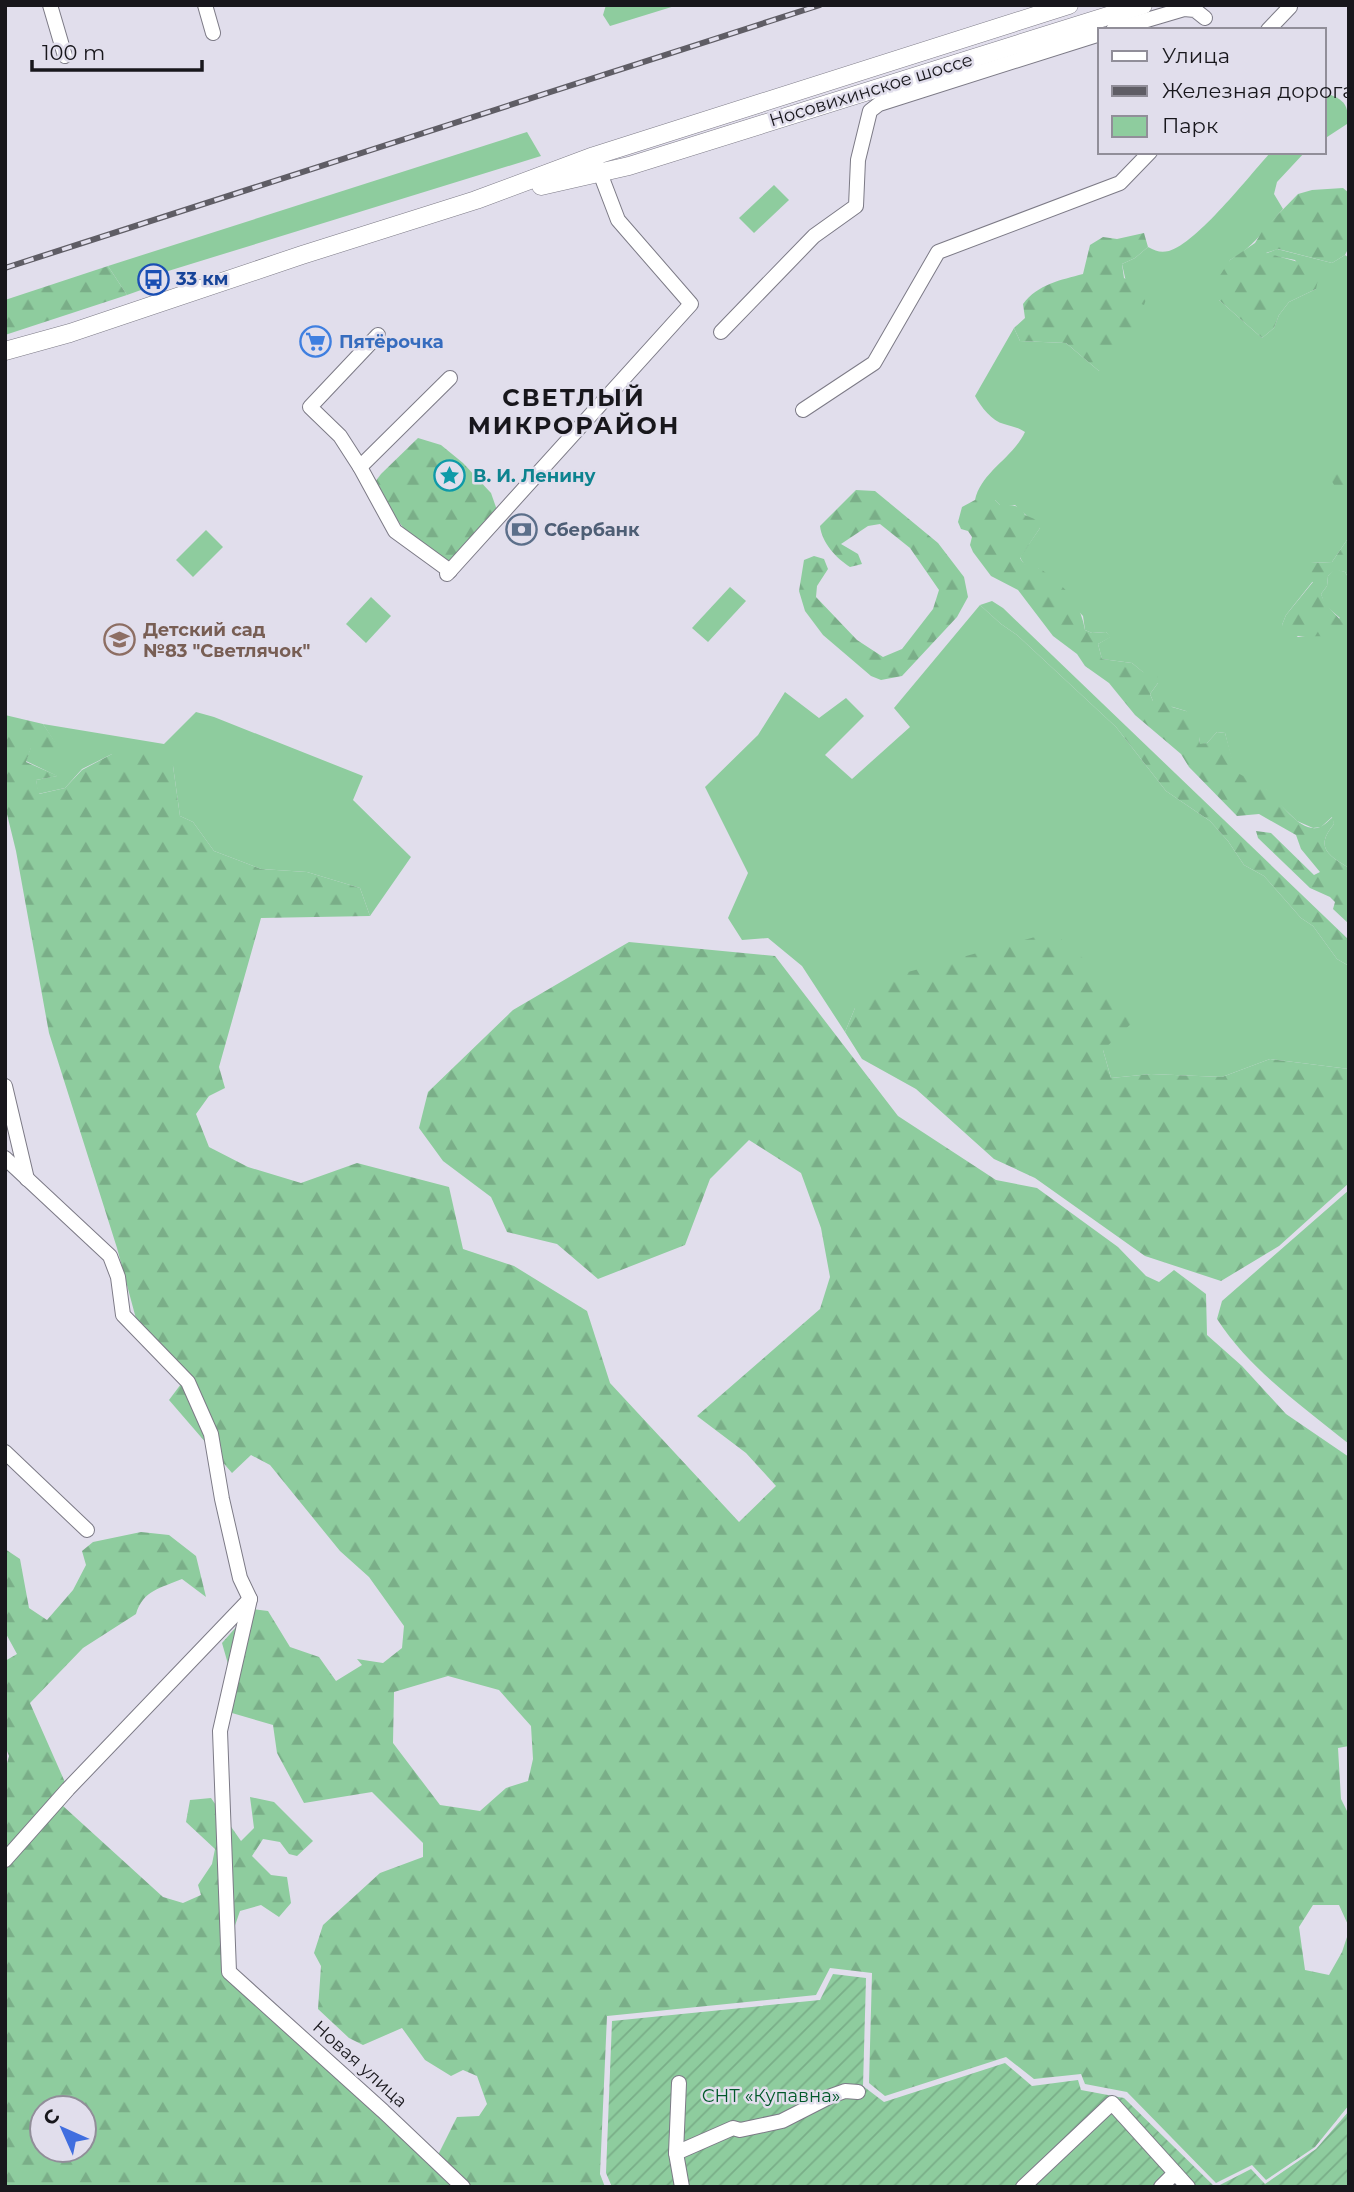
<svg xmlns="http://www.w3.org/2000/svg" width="1354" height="2192" font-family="Montserrat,sans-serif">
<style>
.green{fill:#8ecc9e}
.forest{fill:url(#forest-firs);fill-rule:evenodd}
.garden{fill:url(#garden-furrows)}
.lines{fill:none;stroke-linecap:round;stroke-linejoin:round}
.minor-casing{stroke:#7c7a86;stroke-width:16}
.major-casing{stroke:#7c7a86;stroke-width:19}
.minor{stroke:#fff;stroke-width:14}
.major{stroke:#fff;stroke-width:18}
.rail-casing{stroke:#5f5d65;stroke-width:6}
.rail{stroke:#e1deec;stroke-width:3.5;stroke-dasharray:10;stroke-linecap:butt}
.labels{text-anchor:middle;stroke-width:5;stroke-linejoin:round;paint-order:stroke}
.street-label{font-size:18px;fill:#18171c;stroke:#e1deec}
.transit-label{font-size:18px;font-weight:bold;fill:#164399;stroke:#e1deec;text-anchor:start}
.shop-label{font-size:18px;font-weight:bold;fill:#366cbe;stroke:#e1deec;text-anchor:start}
.culture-label{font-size:18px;font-weight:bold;fill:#0d838f;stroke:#e1deec;text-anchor:start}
.service-label{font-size:18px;font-weight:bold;fill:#4e5e75;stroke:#e1deec;text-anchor:start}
.education-label{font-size:18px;font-weight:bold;fill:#785e54;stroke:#e1deec;text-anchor:start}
.park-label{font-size:18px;fill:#005829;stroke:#e1deec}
.district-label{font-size:24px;font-weight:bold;letter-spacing:2px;fill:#18171c;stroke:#e1deec}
</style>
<defs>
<pattern id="forest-firs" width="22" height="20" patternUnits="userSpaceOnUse" patternTransform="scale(1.75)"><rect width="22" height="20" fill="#8ecc9e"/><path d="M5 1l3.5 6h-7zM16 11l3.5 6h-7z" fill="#7aae88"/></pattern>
<pattern id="garden-furrows" width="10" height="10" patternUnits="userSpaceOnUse" patternTransform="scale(1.75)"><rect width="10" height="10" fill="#8ecc9e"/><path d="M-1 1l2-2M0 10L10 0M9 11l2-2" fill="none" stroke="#7aae88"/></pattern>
</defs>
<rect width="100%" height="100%" fill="#e1deec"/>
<g class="green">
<polygon points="606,5 678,5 610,26 603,15"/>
<path d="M1331,95C1346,101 1349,108 1347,124L1324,139V99Z"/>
<polygon points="527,132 541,156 139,280 141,290 127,295 108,266"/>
<path d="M1271,152H1305L1277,182L1274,194L1283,209C1265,228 1254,247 1230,260L1219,300L1262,338L1274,328L1279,315L1289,302L1316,289L1295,260L1265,254L1277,249L1332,263L1345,255L1349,258V537L1332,562L1311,563L1313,581L1286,615L1282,625L1298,637L1319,634L1340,618L1325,605L1321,594L1327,586L1328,576L1335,569L1345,572L1349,579V868C1327,855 1315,847 1334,824L1332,817L1321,827L1313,828L1297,821L1276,801L1267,790L1235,773L1225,733L1217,732L1207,743L1200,745L1199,737L1186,711L1153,701L1150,694L1158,683V676L1144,673L1132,663L1102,659L1098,644L1110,637L1106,632L1092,633L1085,630L1083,616L1038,568C1028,569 1024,566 1020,557L1040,528L1015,505H1000L995,500H975C981,472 1013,458 1025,432C1017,427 1013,427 1004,424C992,421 981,407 975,396L1014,328L1020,341L1066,343L1099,371L1130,300L1122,264L1135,258L1148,247C1156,251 1160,253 1169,251C1197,243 1249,176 1271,152Z"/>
<polygon points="774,185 789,200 754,233 739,218"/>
<polygon points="206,530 223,547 193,577 176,560"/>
<polygon points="730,587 746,601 708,642 692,628"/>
<polygon points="371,597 391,616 366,643 346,624"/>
<polygon points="980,605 1001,624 1017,635 1116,727 1166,791 1210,821 1228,841 1244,865 1264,876 1301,918 1313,926 1337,959 1349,966 1349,1069 1270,1059 1222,1077 1151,1074 1111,1078 1103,1050 855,1008 845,1032 802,966 768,938 742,940 728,918 748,873 705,787 758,735 785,692 819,718 846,698 864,716 825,755 852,779 910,727 894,708"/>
<polygon points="196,712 214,717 363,776 353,800 411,857 370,916 360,888 307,872 261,869 214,851 193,822 180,816 173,766 112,754 82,769 65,788 38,794 36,780 57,776 26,761 31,747 59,749 43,724 164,744"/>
</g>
<g class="forest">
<polygon points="1343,188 1349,193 1349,247 1345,255 1332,263 1278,249 1266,253 1309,265 1319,275 1316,289 1289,302 1279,315 1274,328 1262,338 1219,300 1213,286 1230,260 1255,243 1263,230 1298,194 1312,190"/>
<path d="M1144,233L1148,247L1135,258L1122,264L1124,278L1149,291L1144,305L1130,300L1139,327L1115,366L1099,371L1066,343L1020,341L1014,328L1025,318L1023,304C1038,284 1061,280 1083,274L1090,245L1103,237L1117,239Z"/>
<polygon points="108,266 127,295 5,335 5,300"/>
<polygon points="418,438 441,445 463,463 491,493 498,513 452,564 411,538 372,486 381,474"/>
<polygon points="1349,453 1349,509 1331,480 1339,459"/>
<path d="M856,490L875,491L938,543L964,577L968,597L957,617L902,676L881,680L871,676L823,635L805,611L799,591L804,560L814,556L824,559L828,569L817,586L816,597L857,640L883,657L902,649L933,609L939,590L910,548L880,524L868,526L841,544L858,554L862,564L850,567C836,558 822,543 820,526Z"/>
<path d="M975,500H995L1000,505C1012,505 1020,504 1025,515L1039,521L1040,528L1020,558C1026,568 1029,565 1038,568C1042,569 1048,575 1052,578C1070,591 1081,607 1085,630L1092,633L1106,632L1111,637L1098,644L1102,659L1132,663L1143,672L1158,675V683L1150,694L1153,701L1166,694L1172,707L1186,711L1204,724L1199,737L1200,744L1207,743L1217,732L1225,733L1236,772C1246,778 1261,783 1269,791C1279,802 1302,835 1320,827C1325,825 1329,820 1333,817L1334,824C1315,847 1327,855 1349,868V924L1333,909L1335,902L1330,897L1310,888L1258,838L1256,831L1271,833L1314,875L1320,872L1301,849L1296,835L1259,814L1237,816L1189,767L1181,754L1135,715L1109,683L1085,666L1077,654L1053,636L1018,590L991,576L973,552L970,545L972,537L968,531L961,529L958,522L962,507Z"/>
<path d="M1349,537V579L1345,572L1335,570L1328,576L1327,586L1321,594C1326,609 1339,615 1346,628L1340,637C1322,635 1304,638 1286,635L1282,625L1286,615L1313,582L1303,580V569L1311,563L1332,562Z"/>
<polygon points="992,601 1003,608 1349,940 1349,966 1337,959 1313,926 1301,918 1264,876 1244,865 1228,841 1210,821 1166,791 1116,727 1017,635 1001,624 980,605"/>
<path d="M5,715L43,724L60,749L49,754L31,748L26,762L58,776L36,780L39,794L65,788L82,770L112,754L163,749L173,766L180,816L193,822L214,851L261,869L307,872L360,888L370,916L261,918L219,1067L225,1088L209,1096L196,1114L209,1147L248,1167L301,1183L357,1163L449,1187L463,1249L514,1266L587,1311L610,1383L739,1522L776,1486L746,1453L697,1416L820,1309L830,1277L821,1228L801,1173L749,1140L710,1179L685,1245L598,1279L557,1244L507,1232L491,1197L443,1161L419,1128L428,1092L513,1010L629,942L775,956L898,1116L996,1180L1037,1188L1118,1247L1146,1276L1159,1282L1174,1270L1206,1294L1207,1335L1242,1366L1286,1414L1349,1457V1746L1338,1748L1341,1799L1349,1815V1927L1339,1905H1313L1299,1927L1305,1970L1329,1975L1342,1952L1349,1931V2105L1315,2147L1266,2180L1252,2165L1216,2183L1127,2092L1085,2084L1081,2074L1034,2079L1006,2057L885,2096L869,2083L872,1973L830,1968L816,1995L607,2016L600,2174L605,2187H465L436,2159L457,2117L479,2116L487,2104L477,2076L463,2070L451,2076L425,2060L402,2028L363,2045L349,2038L318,2009L321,1966L314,1953L323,1925L380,1873L423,1857V1843L372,1792L304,1803L277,1753L273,1725L232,1713L225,1701L230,1671L222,1643L252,1609L268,1611L290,1647L319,1657L336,1681L362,1665L357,1659L383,1663L402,1648L404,1626L369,1577L340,1551L270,1465L251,1455L232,1473L169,1400L181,1384L142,1341L117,1248L49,1033L16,851L5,806ZM448,1676L499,1690L531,1726L533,1759L528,1781L506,1788L480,1811L440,1805L393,1743L394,1692Z"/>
<polygon points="1053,932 1095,969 1133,1022 1103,1050 1111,1078 1151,1074 1222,1077 1270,1059 1349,1069 1349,1183 1279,1246 1221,1281 1145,1256 1035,1178 994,1159 916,1089 862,1059 845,1032 855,1008 897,975"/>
<path d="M1349,1190V1444C1301,1405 1251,1371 1217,1319L1222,1301Z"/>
<path d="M141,1532L169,1535L196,1556L206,1597L182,1579C161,1588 143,1590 136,1614L83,1648L30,1703L68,1789L63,1806L163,1897L183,1903L201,1895L198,1885L212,1864L215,1849L186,1822L190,1800L211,1798L241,1841L254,1828L250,1797L274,1802L313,1841L297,1856L289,1854L280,1842L263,1839L252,1856L271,1875L287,1877L291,1903L279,1917L261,1905L240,1911L221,1966L229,1979L311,2048L455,2187H5V1771L9,1756L5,1746V1661L17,1654L5,1632V1549L20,1559L29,1608L47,1620L73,1590L86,1565L82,1551L93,1542ZM42,2108H84V2150H42Z"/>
</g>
<g class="garden">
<polygon points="833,1974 866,1978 863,2086 884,2102 1005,2063 1032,2086 1078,2080 1081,2090 1124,2098 1215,2187 612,2187 606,2173 612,2021 820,2000"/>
<polygon points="1349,2111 1349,2187 1216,2187 1251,2169 1265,2184 1316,2149"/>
</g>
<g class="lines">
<defs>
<g id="minor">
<polyline points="50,5 65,56"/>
<polyline points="205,5 213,33"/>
<polyline points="1113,30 1184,9 1195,10 1205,18"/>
<polyline points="1268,30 1290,7"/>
<polyline points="721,332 814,236 856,206 858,160 870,111 879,104 1100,34"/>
<polyline points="378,335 310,407 340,436 360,467 450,378"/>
<polyline points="803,410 874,363 938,252 1120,183 1150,152"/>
<polyline points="360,467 395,531 450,571"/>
<polyline points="447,574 691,304 618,220 597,165"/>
<polyline points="5,1086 27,1179"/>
<polyline points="5,1158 110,1256 118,1277 123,1315 188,1382 211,1434 222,1499 240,1578 250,1599"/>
<polyline points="5,1452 87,1530"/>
<polyline points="250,1599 220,1731 229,1972 383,2111 463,2187"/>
<polyline points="5,1860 68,1789 249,1600"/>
<polyline points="679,2083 676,2153 682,2187"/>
<polyline points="676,2153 733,2128 740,2130 782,2121 831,2096 845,2091 858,2092"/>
<polyline points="1023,2187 1112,2103 1188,2187"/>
<polyline points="1161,2187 1175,2173"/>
</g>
<g id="major">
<polyline points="541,186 629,166 1143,5"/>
<polyline points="5,351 70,333 302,255 476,200 594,156 1069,5"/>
</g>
</defs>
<use href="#minor" class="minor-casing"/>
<use href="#major" class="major-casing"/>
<use href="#minor" class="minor"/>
<use href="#major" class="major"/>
<defs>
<polyline id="rail" points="5,268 820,5"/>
</defs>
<use href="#rail" class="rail-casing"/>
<use href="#rail" class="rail"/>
</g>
<defs>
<symbol id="bus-ring" viewBox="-11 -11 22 22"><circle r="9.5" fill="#e1deec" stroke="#1a4fb4" stroke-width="1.5"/><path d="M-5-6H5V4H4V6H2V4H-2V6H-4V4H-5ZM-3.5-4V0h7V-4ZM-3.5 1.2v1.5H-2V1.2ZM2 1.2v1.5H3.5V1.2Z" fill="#1a4fb4"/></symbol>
<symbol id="supermarket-ring" viewBox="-11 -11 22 22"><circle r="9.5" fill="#e1deec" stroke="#3f7fe0" stroke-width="1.5"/><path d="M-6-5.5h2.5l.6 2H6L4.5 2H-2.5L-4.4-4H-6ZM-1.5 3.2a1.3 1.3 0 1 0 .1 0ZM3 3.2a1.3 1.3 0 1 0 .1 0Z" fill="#3f7fe0"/></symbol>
<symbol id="sight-ring" viewBox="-11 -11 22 22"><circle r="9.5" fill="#e1deec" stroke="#0f9aa8" stroke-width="1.5"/><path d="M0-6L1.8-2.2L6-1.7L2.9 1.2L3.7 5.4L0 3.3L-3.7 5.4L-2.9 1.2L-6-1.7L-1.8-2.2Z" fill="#0f9aa8"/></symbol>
<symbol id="bank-ring" viewBox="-11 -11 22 22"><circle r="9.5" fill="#e1deec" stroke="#5c6f8a" stroke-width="1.5"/><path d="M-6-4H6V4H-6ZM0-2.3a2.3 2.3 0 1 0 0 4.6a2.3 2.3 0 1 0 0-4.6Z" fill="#5c6f8a"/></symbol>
<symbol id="school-ring" viewBox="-11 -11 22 22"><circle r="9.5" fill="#e1deec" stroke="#8d6e63" stroke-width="1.5"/><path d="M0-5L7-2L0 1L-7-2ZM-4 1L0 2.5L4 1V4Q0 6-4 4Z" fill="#8d6e63"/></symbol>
</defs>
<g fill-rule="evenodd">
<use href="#bus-ring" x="136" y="262" width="35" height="35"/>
<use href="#supermarket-ring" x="298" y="324" width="35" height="35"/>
<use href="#sight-ring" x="432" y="458" width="35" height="35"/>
<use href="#bank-ring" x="504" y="512" width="35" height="35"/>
<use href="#school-ring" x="102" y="622" width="35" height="35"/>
</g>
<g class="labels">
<g class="street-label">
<text transform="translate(871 90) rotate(-17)" y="6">Носовихинское шоссе</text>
<text transform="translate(360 2064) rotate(42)" y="6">Новая улица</text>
</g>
<g class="transit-label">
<text x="176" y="285">33 км</text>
</g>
<g class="shop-label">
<text x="339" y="348">Пятёрочка</text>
</g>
<g class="culture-label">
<text x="473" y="482">В. И. Ленину</text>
</g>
<g class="service-label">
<text x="544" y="536">Сбербанк</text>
</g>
<g class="education-label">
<text x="143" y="636">Детский сад<tspan x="143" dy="21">№83 "Светлячок"</tspan></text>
</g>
<g class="park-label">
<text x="771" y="2102">СНТ «Купавна»</text>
</g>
<g class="district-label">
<text x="574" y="406">СВЕТЛЫЙ<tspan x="574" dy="28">МИКРОРАЙОН</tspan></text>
</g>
</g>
<rect width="1354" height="2192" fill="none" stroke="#18171c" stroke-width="14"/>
<rect x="1098" y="28" width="228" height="126" fill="#e1deec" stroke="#918e99" stroke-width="2"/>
<rect x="1112" y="51" width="35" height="10" fill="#ffffff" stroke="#918e99" stroke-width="2"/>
<text x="1162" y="63" font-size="21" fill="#18171c">Улица</text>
<rect x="1112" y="86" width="35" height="10" fill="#5f5d65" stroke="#918e99" stroke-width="2"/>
<text x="1162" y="98" font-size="21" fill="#18171c">Железная дорога</text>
<rect x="1112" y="116" width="35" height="21" fill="#8ecc9e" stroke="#918e99" stroke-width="2"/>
<text x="1162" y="133" font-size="21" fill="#18171c">Парк</text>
<g transform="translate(63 2129) rotate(315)"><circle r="33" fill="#e1deec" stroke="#918e99" stroke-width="2"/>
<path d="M0-5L12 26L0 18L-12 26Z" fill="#406edf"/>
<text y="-10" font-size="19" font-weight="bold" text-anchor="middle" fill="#18171c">С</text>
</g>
<path d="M32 60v10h170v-10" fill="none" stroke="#18171c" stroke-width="3.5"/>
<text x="42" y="60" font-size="21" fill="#18171c" stroke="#e1deec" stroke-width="5" paint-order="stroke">100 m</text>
</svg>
